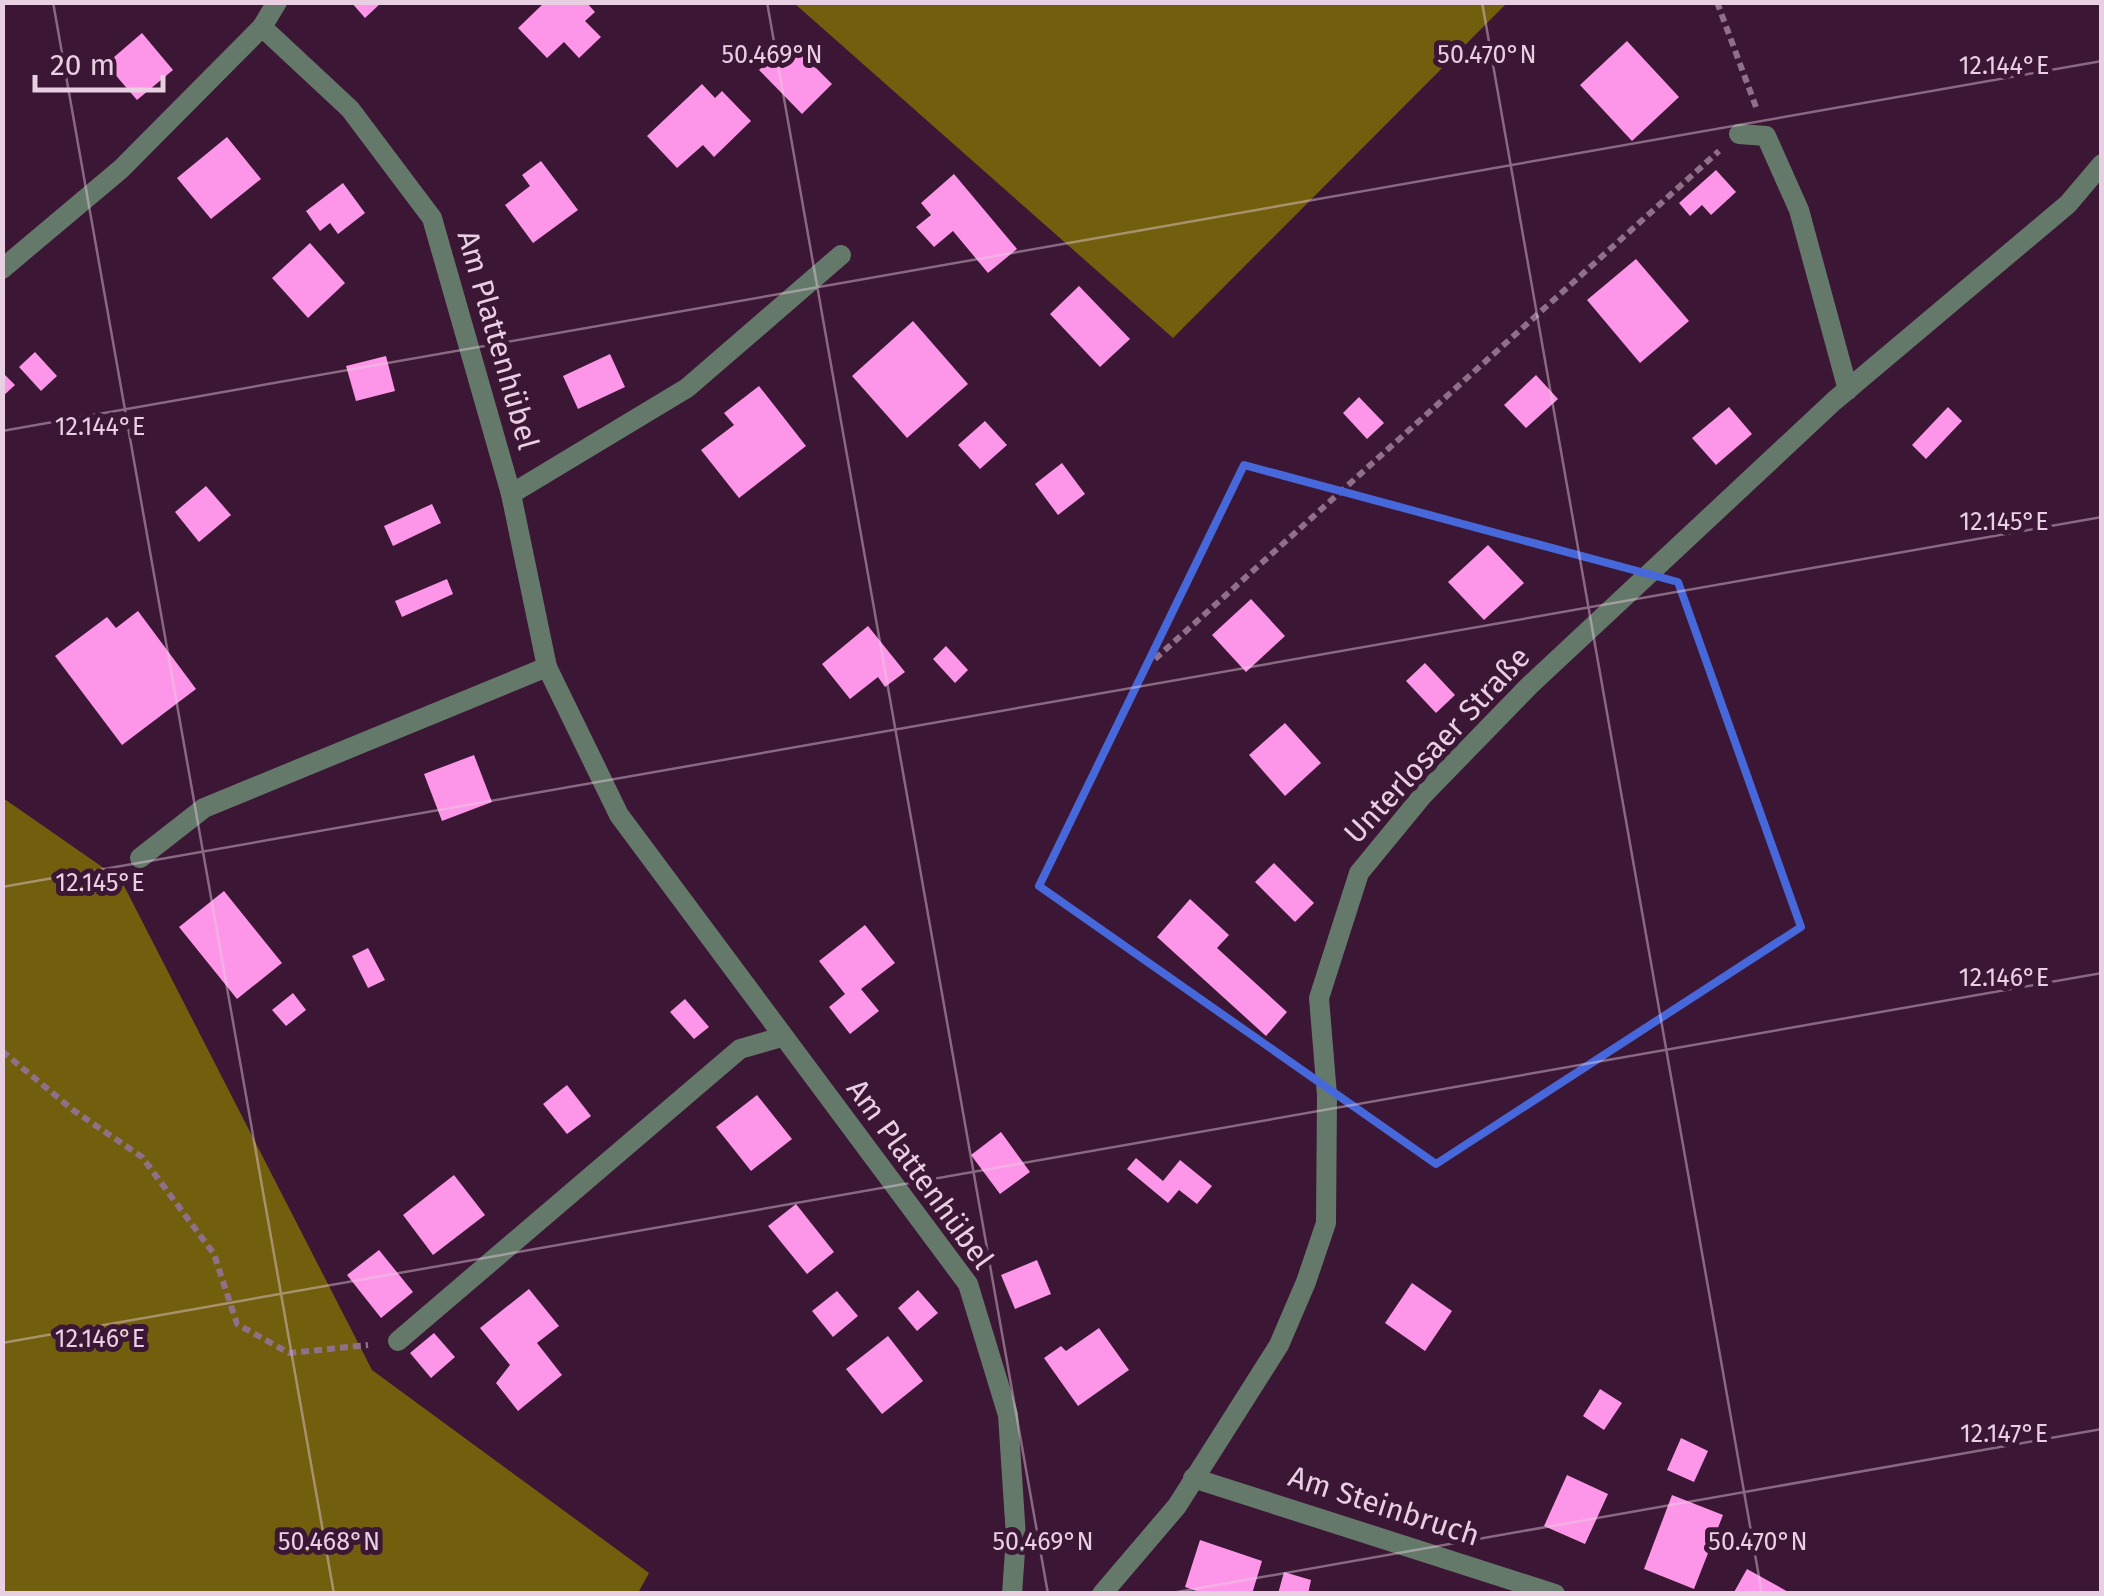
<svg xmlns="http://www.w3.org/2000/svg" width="2104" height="1596" font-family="'Fira Sans',sans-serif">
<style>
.forest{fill:#725f0d}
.building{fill:#fd96e9}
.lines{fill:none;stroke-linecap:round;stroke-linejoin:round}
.path{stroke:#8f7089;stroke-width:6;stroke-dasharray:8 5;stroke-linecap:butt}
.lane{stroke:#64796a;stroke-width:20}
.street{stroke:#64796a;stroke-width:20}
.marked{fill:none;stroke:#4668da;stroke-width:8;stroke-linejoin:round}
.ticks{fill:none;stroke:#e8cfe1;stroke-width:2.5;stroke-opacity:0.45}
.labels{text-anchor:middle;stroke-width:10;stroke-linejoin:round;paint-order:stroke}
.street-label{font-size:30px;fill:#e8cfe1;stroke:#3b1635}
.ticks-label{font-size:25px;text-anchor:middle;fill:#e8cfe1;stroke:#3b1635;stroke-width:10;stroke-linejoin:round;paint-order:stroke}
</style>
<rect width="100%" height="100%" fill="#3b1635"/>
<g class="forest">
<polygon points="794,3 1507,3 1173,338"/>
<polygon points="3,798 121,880 372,1370 649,1573 638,1593 3,1593"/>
</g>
<g class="building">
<polygon points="351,2 382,2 365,18"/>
<polygon points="545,2 586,2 595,12 585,21 601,37 579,58 564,42 547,58 518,28"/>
<polygon points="142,33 173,70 137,100 106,64"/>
<polygon points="789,41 832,84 802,114 759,70"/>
<polygon points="1627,41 1679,97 1632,141 1580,85"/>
<polygon points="702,84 715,98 722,91 751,121 714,157 703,145 677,168 647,136"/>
<polygon points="227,137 261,179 211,219 177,178"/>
<polygon points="541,161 578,210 533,243 505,205 530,186 522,175"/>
<polygon points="1716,170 1736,192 1711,215 1702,205 1690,216 1679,203"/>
<polygon points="954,174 1017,249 988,273 953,231 934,247 916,227 931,215 921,203"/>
<polygon points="343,183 365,213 338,234 330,223 320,231 306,211"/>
<polygon points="310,243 345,283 308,318 272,278"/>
<polygon points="1636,259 1689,321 1640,363 1587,300"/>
<polygon points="1079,286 1130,339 1100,367 1050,314"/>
<polygon points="913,321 968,384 907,438 852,376"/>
<polygon points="35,352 57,376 41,391 19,367"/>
<polygon points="610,354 625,387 578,409 563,376"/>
<polygon points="386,356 395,391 356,401 346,366"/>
<polygon points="2,372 15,385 2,397"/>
<polygon points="1536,375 1558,399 1526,428 1504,405"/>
<polygon points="759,386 806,446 739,498 701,450 734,425 724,413"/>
<polygon points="1359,397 1384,423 1367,439 1343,413"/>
<polygon points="1729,407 1752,434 1716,465 1692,438"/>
<polygon points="1948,407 1962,421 1926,459 1912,445"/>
<polygon points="985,421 1007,445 980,469 958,445"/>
<polygon points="1062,463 1085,494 1058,515 1035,484"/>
<polygon points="206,486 231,515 199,542 175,512"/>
<polygon points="432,504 441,523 393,546 384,526"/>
<polygon points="1488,545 1524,583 1484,620 1448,582"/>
<polygon points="447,579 453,594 402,617 395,601"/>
<polygon points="1251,599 1285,636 1246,672 1212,635"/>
<polygon points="138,611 196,689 122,745 55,656 107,617 116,628"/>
<polygon points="868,626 905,672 885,687 878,677 850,699 822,664"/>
<polygon points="946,646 968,670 955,683 933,659"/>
<polygon points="1425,663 1455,695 1436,713 1406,681"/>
<polygon points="1285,723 1321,763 1285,796 1249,755"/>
<polygon points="474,755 492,802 442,821 424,774"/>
<polygon points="1274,863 1314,903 1295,922 1255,882"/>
<polygon points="224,891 282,963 237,999 179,927"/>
<polygon points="1190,899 1229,935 1217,948 1287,1012 1266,1036 1157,937"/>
<polygon points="865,925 895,963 861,989 879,1011 850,1034 829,1007 845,994 819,961"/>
<polygon points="368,948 385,980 368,988 352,956"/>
<polygon points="293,993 306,1010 286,1026 272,1010"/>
<polygon points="685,999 709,1027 694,1039 670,1012"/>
<polygon points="567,1085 591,1116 567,1134 543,1104"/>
<polygon points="757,1095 792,1139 751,1171 716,1127"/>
<polygon points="1001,1132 1030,1172 1000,1194 971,1155"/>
<polygon points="1136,1158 1163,1181 1180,1160 1212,1186 1197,1204 1179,1190 1168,1203 1127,1169"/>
<polygon points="454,1175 485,1215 433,1255 403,1215"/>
<polygon points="796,1204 834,1252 807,1274 768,1226"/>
<polygon points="379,1250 413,1292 381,1318 347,1275"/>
<polygon points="1037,1260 1051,1294 1015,1309 1001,1275"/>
<polygon points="1412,1283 1452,1311 1425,1351 1385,1323"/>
<polygon points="529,1289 559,1326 537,1343 562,1375 518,1411 496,1383 510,1365 480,1328"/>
<polygon points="918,1290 938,1313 917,1331 898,1308"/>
<polygon points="837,1291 858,1316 833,1337 812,1311"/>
<polygon points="1099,1328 1129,1370 1078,1406 1044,1358 1061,1346 1066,1351"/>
<polygon points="434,1333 455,1357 431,1378 410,1353"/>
<polygon points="888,1336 923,1381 882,1414 846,1369"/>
<polygon points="1600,1389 1622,1403 1604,1430 1583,1416"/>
<polygon points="1681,1438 1708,1451 1694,1482 1667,1470"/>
<polygon points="1567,1475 1608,1494 1585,1544 1544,1526"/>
<polygon points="1672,1495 1723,1515 1694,1589 1644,1569"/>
<polygon points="1200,1540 1262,1561 1252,1594 1205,1594 1185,1587"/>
<polygon points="1747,1569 1792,1594 1733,1594"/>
<polygon points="1284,1572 1311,1580 1308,1594 1278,1594"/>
</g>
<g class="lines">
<g class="path">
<polyline points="1717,2 1756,107"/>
<polyline points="1155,659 1719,151"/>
<polyline points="2,1051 73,1110 142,1157 214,1254 237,1324 289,1353 368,1345"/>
</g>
<polyline class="lane" points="1739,134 1766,136 1799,210 1848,390"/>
<g class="street">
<polyline points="262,27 277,2"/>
<polyline points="2,269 121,169 262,27 350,109 432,218 511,494"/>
<polyline points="547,667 511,494 687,388 841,255"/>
<polyline points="140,858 204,808 547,667 619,815 968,1284 1008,1415 1016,1537 1012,1594"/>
<polyline points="398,1341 740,1049 782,1037"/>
<polyline points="1193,1478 1555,1594"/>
<polyline points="1102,1594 1177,1506 1279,1345 1306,1282 1326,1223 1327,1095 1319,998 1359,873 1423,795 1529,686 1834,401 2068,204 2102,164"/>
</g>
</g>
<path class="marked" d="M1244,465L1678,582L1801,927L1436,1164L1039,886Z"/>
<path class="ticks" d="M53,2L334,1594M767,2L1048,1594M1482,2L1762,1594M2,431L2102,61M2,887L2102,517M2,1343L2102,973M1166,1594L2102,1429"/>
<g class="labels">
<g class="street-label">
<text transform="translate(498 340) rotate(74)" y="10">Am Plattenhübel</text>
<text transform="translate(1437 745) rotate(-47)" y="10">Unterlosaer Straße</text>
<text transform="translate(920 1174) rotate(54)" y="10">Am Plattenhübel</text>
<text transform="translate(1384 1506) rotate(18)" y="10">Am Steinbruch</text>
</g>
</g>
<g class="ticks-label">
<text x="772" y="63">50.469°N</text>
<text x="1487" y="63">50.470°N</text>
<text x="2004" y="74">12.144°E</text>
<text x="100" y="435">12.144°E</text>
<text x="2004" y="530">12.145°E</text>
<text x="100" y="891">12.145°E</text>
<text x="2004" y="986">12.146°E</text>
<text x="100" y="1347">12.146°E</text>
<text x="2004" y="1442">12.147°E</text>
<text x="329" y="1550">50.468°N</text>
<text x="1043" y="1550">50.469°N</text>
<text x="1758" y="1550">50.470°N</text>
</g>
<rect width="2104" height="1596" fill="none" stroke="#e8cfe1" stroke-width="10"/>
<path d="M35 75v15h128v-15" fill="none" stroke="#e8cfe1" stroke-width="5"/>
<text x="50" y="75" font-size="30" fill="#e8cfe1" stroke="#3b1635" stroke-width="8" paint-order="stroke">20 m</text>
</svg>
